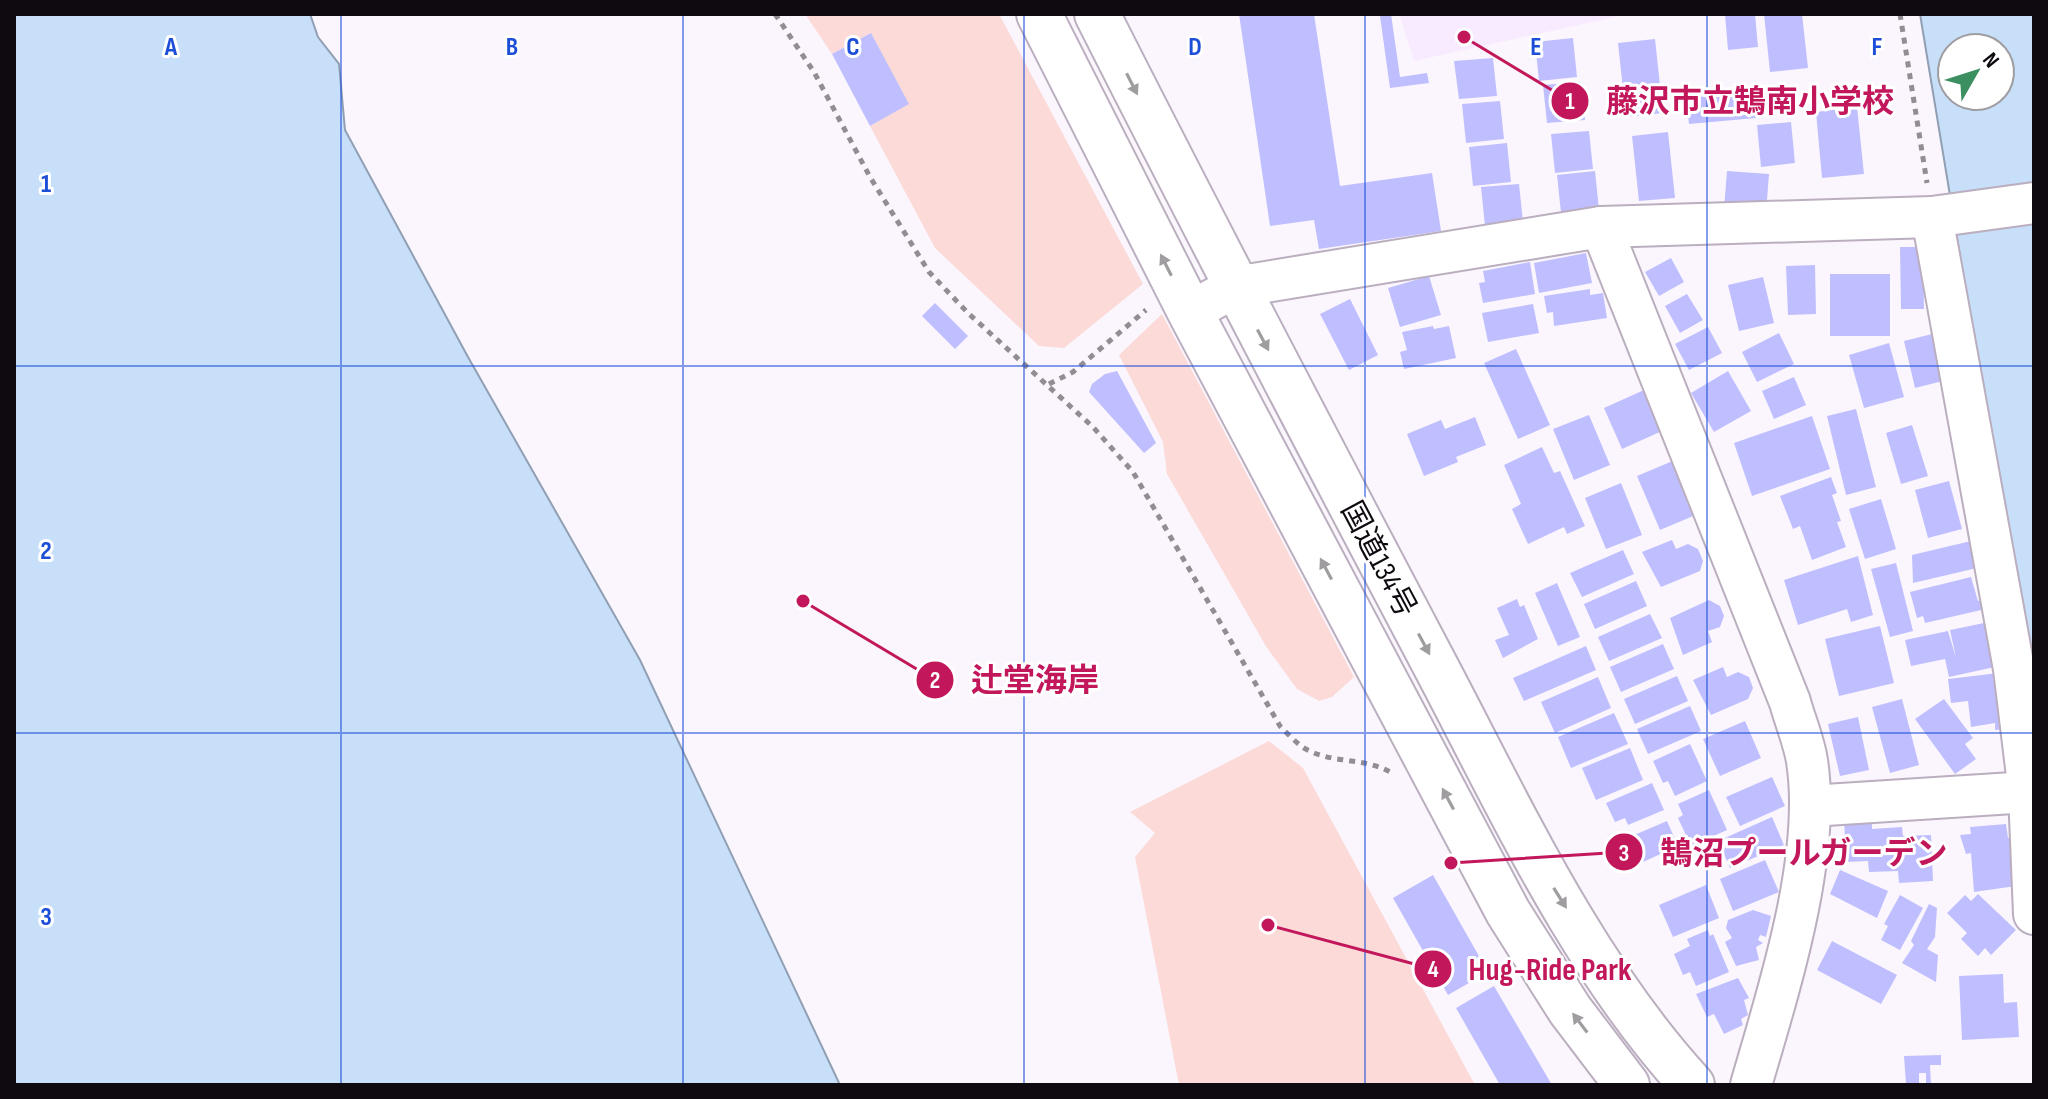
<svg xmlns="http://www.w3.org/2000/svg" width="2048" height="1099" font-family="'Sofia Sans Condensed','Noto Sans JP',sans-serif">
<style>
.built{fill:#f9ebff}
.green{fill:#fbdad8}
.water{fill:#c7dff9;stroke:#909fb3;stroke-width:2;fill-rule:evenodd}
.building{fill:#bfbfff}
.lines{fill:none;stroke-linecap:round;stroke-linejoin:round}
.minor-casing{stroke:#baaebf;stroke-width:44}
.highway-casing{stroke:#baaebf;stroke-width:48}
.path{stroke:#918d93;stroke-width:5;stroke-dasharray:6 6;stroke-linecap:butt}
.minor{stroke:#fff;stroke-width:40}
.highway{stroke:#fff;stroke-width:44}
.oneway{fill:#9f9d9f}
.grid{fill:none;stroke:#1d4ed8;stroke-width:2;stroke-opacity:0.55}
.labels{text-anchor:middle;stroke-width:6;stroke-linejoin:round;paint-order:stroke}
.street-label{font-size:30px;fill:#0e0a0f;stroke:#fff}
.grid-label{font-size:26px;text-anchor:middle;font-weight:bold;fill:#1d4ed8;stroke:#fff;stroke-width:6;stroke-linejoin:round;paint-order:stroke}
.leader{fill:none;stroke:#c2185b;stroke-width:3}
.callout-dot{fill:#c2185b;stroke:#fff;stroke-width:3}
.mark-label{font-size:24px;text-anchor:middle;font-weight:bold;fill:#fff}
.callout-label{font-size:32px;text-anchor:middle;font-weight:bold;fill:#c2185b;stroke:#fff;stroke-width:6;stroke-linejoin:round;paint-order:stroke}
</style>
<rect width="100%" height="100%" fill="#fbf6fd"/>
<polygon class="built" points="1399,14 1629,14 1414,61"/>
<g class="green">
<polygon points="805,14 999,14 1143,284 1064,348 1039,346 935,248 870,126 908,104 871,33 832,54"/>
<polygon points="1162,314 1354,677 1332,697 1319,701 1297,689 1267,648 1167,474 1163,442 1119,355"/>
<polygon points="1269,741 1303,768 1475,1085 1179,1085 1135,857 1155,833 1130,812"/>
</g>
<g class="water">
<polygon points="14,14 310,14 318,37 339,64 345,130 468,357 640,660 840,1085 14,1085"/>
<path d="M1920,14H2034V694C1995,466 1957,242 1920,14ZM1952,48H2000V96H1952Z"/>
</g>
<g class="building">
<polygon points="1239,14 1314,14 1340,186 1432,173 1441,231 1319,249 1314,220 1270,226"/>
<polygon points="1391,14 1400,77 1427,73 1429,83 1390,88 1380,16"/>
<polygon points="1725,14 1755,14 1758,47 1728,50"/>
<polygon points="1764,14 1802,14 1808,68 1770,72"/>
<polygon points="871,33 909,104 870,126 832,54"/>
<polygon points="1573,38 1577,77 1539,81 1535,42"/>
<polygon points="1655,39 1663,113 1626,117 1618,43"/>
<polygon points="1493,58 1497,96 1459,99 1454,61"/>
<polygon points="1581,82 1585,120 1547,123 1543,85"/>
<polygon points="1753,92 1756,118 1689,124 1686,98"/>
<polygon points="1500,101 1504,139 1466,143 1462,104"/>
<polygon points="1857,107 1864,174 1822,178 1816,112"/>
<polygon points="1791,122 1795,163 1761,167 1757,125"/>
<polygon points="1589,131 1593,169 1555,173 1551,134"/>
<polygon points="1668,132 1675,198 1639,201 1632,136"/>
<polygon points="1507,143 1511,182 1473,186 1469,147"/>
<polygon points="1595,171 1599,210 1561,213 1557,175"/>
<polygon points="1727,171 1769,174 1766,213 1724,209"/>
<polygon points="1519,184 1523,222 1485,226 1481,187"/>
<polygon points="1900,247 1923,247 1924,309 1901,309"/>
<polygon points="1586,253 1592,283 1539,293 1534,263"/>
<polygon points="1671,258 1684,282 1659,296 1645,272"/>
<polygon points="1530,262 1535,294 1483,303 1479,283 1485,282 1483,271"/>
<polygon points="1815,265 1816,314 1788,315 1786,266"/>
<rect x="1830" y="274" width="60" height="62"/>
<polygon points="1429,276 1441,315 1400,327 1388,288"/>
<polygon points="1763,277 1774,323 1739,331 1728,285"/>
<polygon points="1590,289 1590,295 1603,293 1607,318 1554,326 1553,312 1547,313 1544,296"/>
<polygon points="1687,294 1703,320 1680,333 1665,306"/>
<polygon points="1350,299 1378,355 1349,370 1320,314"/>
<polygon points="935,303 968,336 955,349 922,316"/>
<polygon points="1533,304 1539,333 1488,342 1482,313"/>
<polygon points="1433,326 1434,329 1449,326 1456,358 1404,369 1400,352 1407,350 1402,332"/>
<polygon points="1708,327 1722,353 1689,370 1675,344"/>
<polygon points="1779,333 1794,364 1757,382 1742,352"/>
<polygon points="1936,333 1947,380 1915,388 1904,341"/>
<polygon points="1889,343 1904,397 1864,408 1849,355"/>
<polygon points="1516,349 1550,425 1518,439 1484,363"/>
<polygon points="1117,371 1156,443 1144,453 1089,392 1092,384 1105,374"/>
<polygon points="1728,371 1751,411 1714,432 1691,393"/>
<polygon points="1794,377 1806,405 1774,419 1762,391"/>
<polygon points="1644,390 1662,431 1622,449 1604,408"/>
<polygon points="1856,409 1876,487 1846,495 1827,416"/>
<polygon points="1589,415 1610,465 1574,480 1553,429"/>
<polygon points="1812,416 1830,469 1752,496 1734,443"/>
<polygon points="1475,417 1486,445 1456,457 1458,462 1424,476 1407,434 1441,420 1445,429"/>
<polygon points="1912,425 1928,476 1901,484 1886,433"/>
<polygon points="1542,447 1554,473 1560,471 1585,526 1567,534 1564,527 1528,544 1512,509 1521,504 1504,465"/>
<polygon points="1675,460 1698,514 1660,530 1637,476"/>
<polygon points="1831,477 1837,493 1832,495 1841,521 1837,522 1846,547 1812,560 1800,526 1793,529 1780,496"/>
<polygon points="1949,481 1962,529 1928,538 1915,490"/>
<polygon points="1621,483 1642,535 1606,549 1585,498"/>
<polygon points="1881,499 1896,549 1865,559 1849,509"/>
<polygon points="1672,540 1676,549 1688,544 1698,549 1703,561 1700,571 1661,587 1642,552"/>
<polygon points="1971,541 1977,568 1913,583 1912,555"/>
<polygon points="1623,550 1634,574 1582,597 1570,573"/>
<polygon points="1858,556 1873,615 1851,622 1847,609 1798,625 1784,580"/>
<polygon points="1896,563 1913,631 1890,637 1871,569"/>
<polygon points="1971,577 1978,601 1992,598 1994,607 1925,623 1923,616 1917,618 1910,592"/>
<polygon points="1636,581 1647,606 1595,629 1584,604"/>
<polygon points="1557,583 1580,637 1558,646 1535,593"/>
<polygon points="1517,599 1520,607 1524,605 1538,639 1503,658 1495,640 1509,635 1497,608"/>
<polygon points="1709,600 1720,606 1724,616 1720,627 1708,631 1712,642 1683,655 1670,618"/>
<polygon points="1650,614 1662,638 1609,661 1598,637"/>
<polygon points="1989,622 1999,666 1949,677 1945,659 1911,666 1905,640 1948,631 1956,658 1950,630"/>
<polygon points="1880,626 1894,683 1839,696 1825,639"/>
<polygon points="1663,644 1674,669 1621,692 1610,667"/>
<polygon points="1586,646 1596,670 1524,701 1513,678"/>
<polygon points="1723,667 1727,677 1738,672 1749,677 1753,688 1748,699 1711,715 1693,680"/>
<polygon points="2007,672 2014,728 1995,730 1995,723 1971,727 1968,701 1951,703 1948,679"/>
<polygon points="1677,676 1688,701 1635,724 1624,699"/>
<polygon points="1598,677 1611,708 1555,733 1541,702"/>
<polygon points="1902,699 1919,765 1890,773 1872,707"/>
<polygon points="1944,699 1973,738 1965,744 1976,759 1955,774 1915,719"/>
<polygon points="1690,706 1701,731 1648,754 1637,729"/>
<polygon points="1614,713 1628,744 1571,768 1558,737"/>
<polygon points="1858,717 1869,770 1840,776 1828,724"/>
<polygon points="1745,721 1761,758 1720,776 1703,739"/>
<polygon points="1690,744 1707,781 1675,796 1668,781 1663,783 1653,761"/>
<polygon points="1630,748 1643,780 1596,800 1582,768"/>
<polygon points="1772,777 1785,806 1740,826 1726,797"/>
<polygon points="1652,783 1664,810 1628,825 1625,818 1615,822 1606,803"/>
<polygon points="1709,790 1727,830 1691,846 1678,818 1683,815 1678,804"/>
<polygon points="1772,817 1784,845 1730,868 1718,841"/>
<polygon points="1872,817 1872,829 1902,827 1903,836 1931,835 1933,881 1899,883 1898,871 1869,872 1868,861 1846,862 1844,818"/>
<polygon points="1667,821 1678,846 1630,868 1618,842"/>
<polygon points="2006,824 2008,838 2016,837 2016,886 1974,892 1971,853 1966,854 1960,835 1971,834 1970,827"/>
<polygon points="1765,860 1779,892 1733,911 1720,879"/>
<polygon points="1840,870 1888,891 1877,918 1830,894"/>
<polygon points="1433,875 1488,972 1448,995 1393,898"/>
<polygon points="1706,885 1719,918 1673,937 1659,905"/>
<polygon points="1978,894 2016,930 1991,955 1985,948 1978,956 1961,939 1967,933 1947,913 1965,895 1971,901"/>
<polygon points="1900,895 1923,908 1900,950 1881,940 1888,926 1884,924"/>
<polygon points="1929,904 1937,908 1935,937 1927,949 1938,955 1936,982 1902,963 1914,945 1911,941"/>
<polygon points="1753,910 1771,916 1766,937 1760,935 1758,940 1763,943 1756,947 1759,960 1736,966 1725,942 1732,938 1726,928 1728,920"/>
<polygon points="1708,930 1710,936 1713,934 1729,972 1696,986 1690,972 1683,975 1674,954 1690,946 1687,939"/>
<polygon points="1832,941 1897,975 1881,1004 1817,970"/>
<polygon points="2003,974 2004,1003 2017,1002 2019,1037 1962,1040 1959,976"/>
<polygon points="1738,978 1749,998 1744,1000 1748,1015 1741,1019 1743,1025 1724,1034 1714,1014 1707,1017 1696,994"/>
<polygon points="1494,986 1552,1085 1500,1085 1456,1008"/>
<polygon points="1941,1055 1941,1065 1930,1065 1931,1084 1926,1084 1926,1073 1919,1073 1919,1084 1906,1084 1904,1056"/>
</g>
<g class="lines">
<defs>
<g id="minor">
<polyline points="1932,217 2014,669 2029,792 2034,914"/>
<path d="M1601,227L1790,702C1795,721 1804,741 1807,761C1822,857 1778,992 1751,1085"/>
<polyline points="1190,312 1235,287 1601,227 1932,217 2034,203"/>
<polyline points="1810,806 2029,792"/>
</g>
<g id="highway">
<polyline points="1039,14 1190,312 1508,912 1570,1010 1627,1085"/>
<path d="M1097,14C1207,232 1321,449 1435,665C1511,809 1581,964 1692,1085"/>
</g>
</defs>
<use href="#minor" class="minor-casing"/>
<use href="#highway" class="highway-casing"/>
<g class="path">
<path d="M775,14L814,72L870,177L929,272L968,313L1093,427L1133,472L1280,726C1287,733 1295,742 1304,748C1330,764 1364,757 1390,772"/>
<polyline points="1900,14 1927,183"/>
<polyline points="1049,384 1073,372 1146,310"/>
</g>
<use href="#minor" class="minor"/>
<use href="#highway" class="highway"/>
</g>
<defs><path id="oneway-solid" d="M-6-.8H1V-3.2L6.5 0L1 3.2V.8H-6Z" transform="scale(2)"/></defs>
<g class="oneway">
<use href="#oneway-solid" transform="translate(1132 84) rotate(63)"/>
<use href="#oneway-solid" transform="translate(1166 265) rotate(-117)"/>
<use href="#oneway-solid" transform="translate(1263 340) rotate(62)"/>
<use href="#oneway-solid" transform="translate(1326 569) rotate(-118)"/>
<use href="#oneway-solid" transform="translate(1424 644) rotate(62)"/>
<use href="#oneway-solid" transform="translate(1448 799) rotate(-118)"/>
<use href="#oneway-solid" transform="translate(1560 898) rotate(58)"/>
<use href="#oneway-solid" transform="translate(1580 1023) rotate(-127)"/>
</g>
<path class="grid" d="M341,14V1085M683,14V1085M1024,14V1085M1365,14V1085M1707,14V1085M14,366H2034M14,733H2034"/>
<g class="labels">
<g class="street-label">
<text transform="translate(1379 559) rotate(62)" y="10">国道134号</text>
</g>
</g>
<g class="grid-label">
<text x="171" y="55">A</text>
<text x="512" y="55">B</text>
<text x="853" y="55">C</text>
<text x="1195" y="55">D</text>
<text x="1536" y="55">E</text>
<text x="1877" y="55">F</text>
<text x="46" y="192">1</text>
<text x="46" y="559">2</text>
<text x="46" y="925">3</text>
</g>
<path class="leader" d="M1464 37L1570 101M803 601L935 680M1451 863L1624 852M1268 925L1433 969"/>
<g class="callout-dot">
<circle cx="1464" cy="37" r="8"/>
<circle cx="803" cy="601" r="8"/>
<circle cx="1451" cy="863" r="8"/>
<circle cx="1268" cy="925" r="8"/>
<circle cx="1570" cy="101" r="20"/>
<circle cx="935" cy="680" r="20"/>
<circle cx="1624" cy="852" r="20"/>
<circle cx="1433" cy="969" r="20"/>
</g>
<g class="mark-label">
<text x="1570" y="109">1</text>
<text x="935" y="688">2</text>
<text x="1624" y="861">3</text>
<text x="1433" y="977">4</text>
</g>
<g class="callout-label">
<text x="1750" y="112">藤沢市立鵠南小学校</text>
<text x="1035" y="691">辻堂海岸</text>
<text x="1804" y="864">鵠沼プールガーデン</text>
<text x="1550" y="980">Hug-Ride Park</text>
</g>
<rect width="2048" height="1099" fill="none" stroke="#0e0a0f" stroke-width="32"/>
<g transform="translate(1976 72) rotate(51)"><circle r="38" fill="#ffffff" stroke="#9f9d9f" stroke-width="2"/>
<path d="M0-6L14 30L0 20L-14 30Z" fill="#3c8f60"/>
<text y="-12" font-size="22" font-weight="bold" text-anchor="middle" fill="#0e0a0f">N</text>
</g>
</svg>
